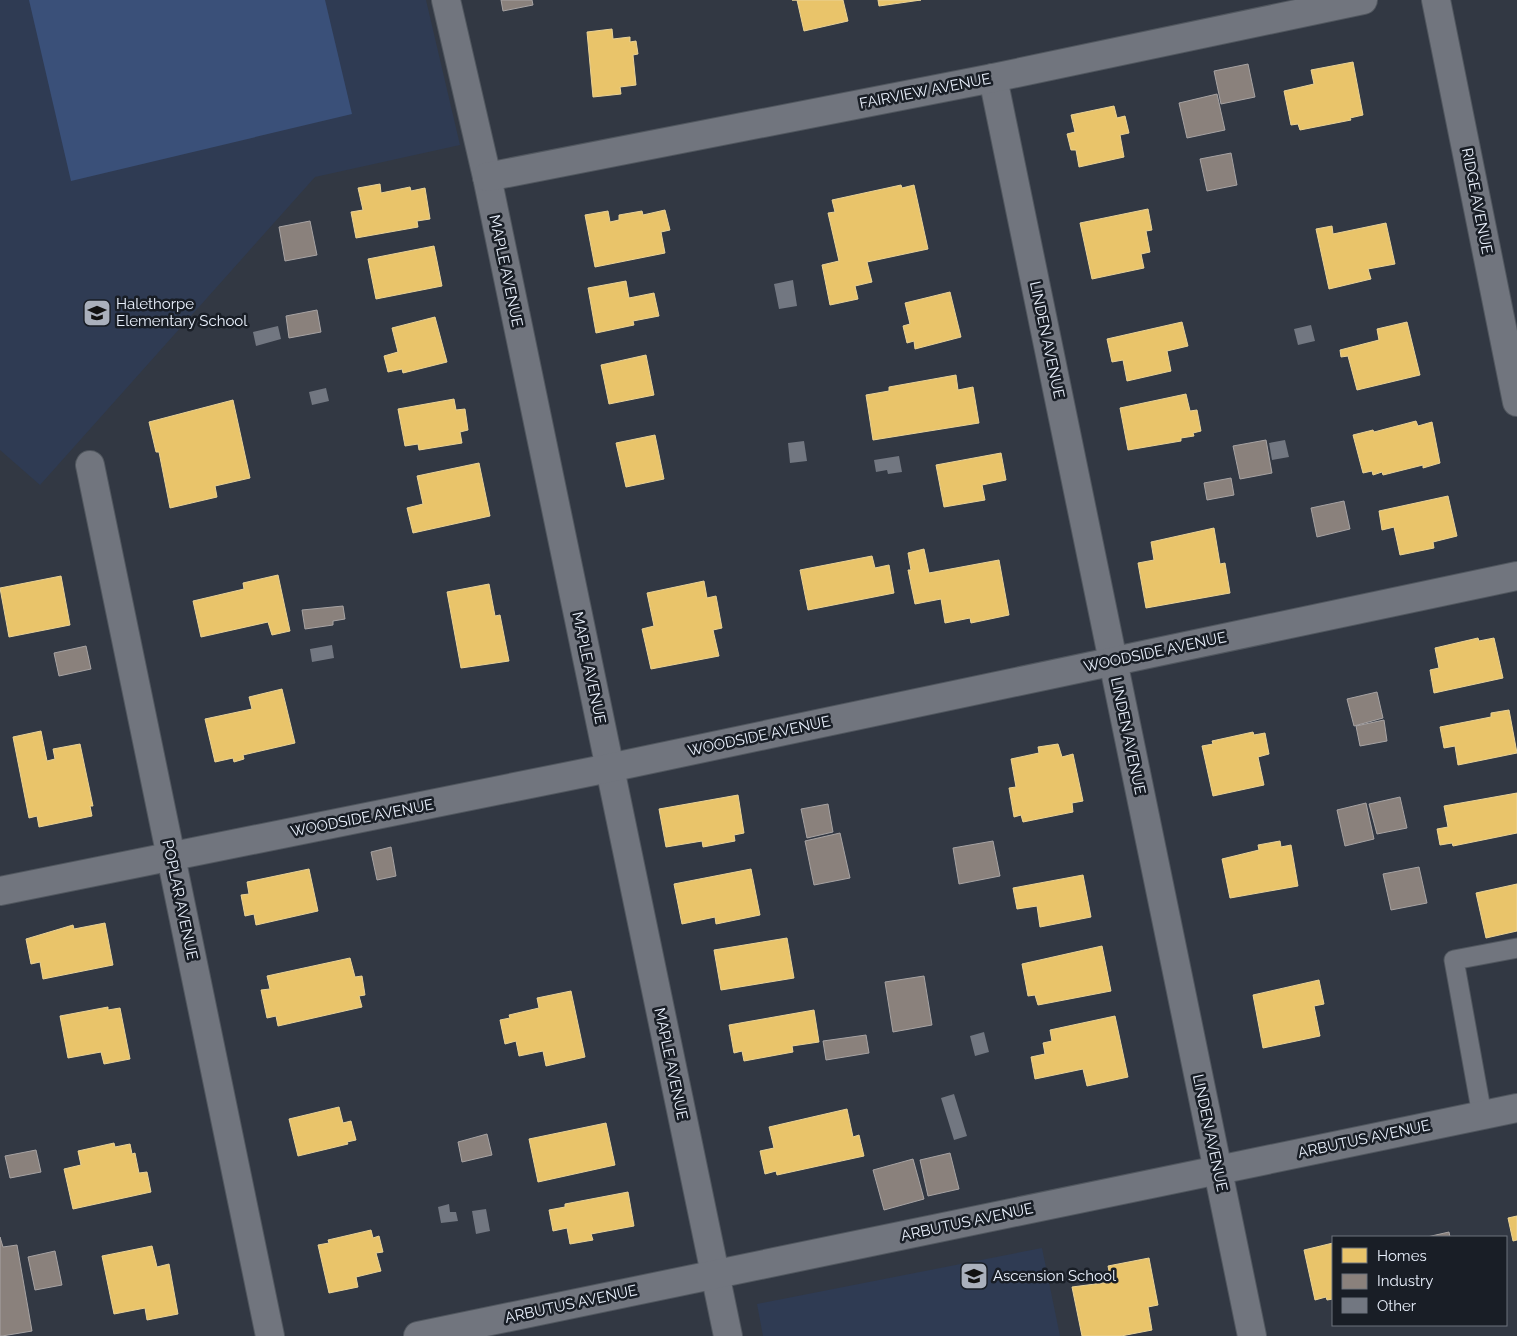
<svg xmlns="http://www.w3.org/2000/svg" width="1517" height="1336" font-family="Raleway,sans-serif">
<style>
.built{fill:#2f3b53}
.green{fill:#3a5079}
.homes{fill:#e9c46a;stroke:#e9d296}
.industry{fill:#8a817c;stroke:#a7a3a3}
.building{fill:#727781}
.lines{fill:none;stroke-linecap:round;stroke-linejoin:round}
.lane-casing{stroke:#51575f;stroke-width:21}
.street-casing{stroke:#51575f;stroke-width:30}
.secondary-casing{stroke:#51575f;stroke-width:30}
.lane{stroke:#71757e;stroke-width:19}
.street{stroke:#71757e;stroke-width:28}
.secondary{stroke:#71757e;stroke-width:28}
.labels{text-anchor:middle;stroke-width:5;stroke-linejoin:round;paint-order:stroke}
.street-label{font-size:15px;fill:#eaf1fd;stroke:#191e26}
.poi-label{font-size:15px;fill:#eaf1fd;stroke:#191e26;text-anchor:start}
</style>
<rect width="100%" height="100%" fill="#323843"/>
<g class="built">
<polygon points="0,0 426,0 460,145 315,177 40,485 0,450"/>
<polygon points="1042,1248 1060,1336 763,1336 757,1304"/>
</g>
<polygon class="green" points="29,0 325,0 352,114 71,181"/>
<g class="homes">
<polygon points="792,0 843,0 848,21 804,31 797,0"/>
<polygon points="878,0 921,0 879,6"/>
<polygon points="612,29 613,39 630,37 630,42 636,41 638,54 633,55 636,85 620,87 621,94 593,97 587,32"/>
<polygon points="1353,62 1363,115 1350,118 1351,120 1300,130 1298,124 1291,125 1284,91 1314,84 1311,70"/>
<polygon points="1114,106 1117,118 1125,116 1129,133 1120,135 1124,157 1079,167 1076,150 1071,150 1067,134 1075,132 1071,115"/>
<polygon points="380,184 381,193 410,187 411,191 425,188 430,219 417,221 418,227 356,238 351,212 363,210 358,188"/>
<polygon points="901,185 902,188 914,185 928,249 867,262 872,282 855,286 858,299 830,305 822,265 839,261 828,213 835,212 832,200"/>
<polygon points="1148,209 1152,230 1146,231 1150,252 1141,254 1144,268 1092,279 1080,223"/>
<polygon points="665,210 670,230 661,232 665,253 595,267 585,215 608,211 610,222 619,220 619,215 642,211 643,215"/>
<polygon points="1386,223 1395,264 1368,269 1371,279 1329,289 1316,229 1332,226 1333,234"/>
<polygon points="434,246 442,286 376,299 368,259"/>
<polygon points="626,281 629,298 654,293 659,316 633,321 634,325 596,333 588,288"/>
<polygon points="950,292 961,337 915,349 914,341 907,343 903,326 910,324 905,303"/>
<polygon points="435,317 447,362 403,373 402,369 388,372 384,356 398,352 392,328"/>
<polygon points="1182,322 1188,346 1167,351 1171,371 1127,381 1123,360 1112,362 1107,339"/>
<polygon points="1407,322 1420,375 1357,390 1348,356 1341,357 1340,350 1379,340 1377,329"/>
<polygon points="646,355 654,395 609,404 601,365"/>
<polygon points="956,375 958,390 973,387 979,423 873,440 866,395 889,391 889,387"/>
<polygon points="1186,394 1190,411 1197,410 1201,431 1193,433 1194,436 1181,438 1181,441 1128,450 1120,408"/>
<polygon points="454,399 456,410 465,409 468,430 460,432 462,443 419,450 418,444 405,446 398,409"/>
<polygon points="233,400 250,478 215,486 217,497 170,508 159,452 156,452 149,422"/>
<polygon points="1416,421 1418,426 1432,422 1440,463 1423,468 1423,465 1383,475 1382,472 1373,475 1372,471 1363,473 1353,435 1373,430 1374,432"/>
<polygon points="655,435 664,479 626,487 616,443"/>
<polygon points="1001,453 1006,480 982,485 985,500 944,507 936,465"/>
<polygon points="479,463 490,516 413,533 407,508 423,504 417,476"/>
<polygon points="1448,496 1457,536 1433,542 1434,548 1400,555 1394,527 1382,530 1379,511"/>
<polygon points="1214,528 1220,564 1225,563 1230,593 1146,608 1138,563 1154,560 1151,542"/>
<polygon points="924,549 929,573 999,560 1009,615 971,623 970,618 945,623 941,599 915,604 908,570 911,570 908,553"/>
<polygon points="872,556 875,568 889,565 894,593 808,610 800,570"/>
<polygon points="278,575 290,631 272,635 268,622 201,637 193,601 244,589 243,583"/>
<polygon points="61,576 70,625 9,637 0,588"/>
<polygon points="704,581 707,598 716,596 722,628 713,630 719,656 651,669 642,629 654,626 647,593"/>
<polygon points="489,584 495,616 500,615 509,661 461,668 447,592"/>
<polygon points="1478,638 1479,641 1494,638 1503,678 1434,693 1430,670 1439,668 1435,648"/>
<polygon points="282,689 295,743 243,755 244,759 234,762 233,758 215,762 205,719 252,709 249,697"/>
<polygon points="1509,710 1517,753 1458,765 1455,746 1444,748 1440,727 1491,717 1491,713"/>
<polygon points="41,731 47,761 55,759 53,749 80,744 93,806 90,806 92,816 39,827 37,816 29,818 13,737"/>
<polygon points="1253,732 1254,735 1265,733 1269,754 1258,757 1264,785 1213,796 1202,746 1213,744 1212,741"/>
<polygon points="1058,744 1062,757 1073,754 1083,801 1072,803 1073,812 1023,822 1021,815 1014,817 1009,788 1016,787 1011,759 1039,753 1038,747"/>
<polygon points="1517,793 1517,833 1453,846 1452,843 1440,845 1437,829 1448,827 1444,806"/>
<polygon points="738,795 744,833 734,835 735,841 703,847 702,841 666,847 659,809"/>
<polygon points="1280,841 1281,847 1291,845 1298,886 1230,898 1222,859 1259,850 1258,845"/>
<polygon points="309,869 318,911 256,925 254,914 245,916 241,895 249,894 247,882"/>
<polygon points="751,869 760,915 716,924 715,917 682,924 674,884"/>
<polygon points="1083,875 1091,917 1040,927 1037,906 1017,909 1013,888"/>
<polygon points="1517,884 1517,931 1486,938 1476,893"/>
<polygon points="105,923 113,965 43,979 40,962 31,964 26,939 73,925 74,929"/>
<polygon points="787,938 794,978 721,990 714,950"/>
<polygon points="1102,946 1111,991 1038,1005 1035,995 1028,996 1022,964"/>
<polygon points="350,958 355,977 362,976 365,995 359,996 362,1007 278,1026 276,1016 267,1018 261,990 270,989 267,976"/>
<polygon points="1319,980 1324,1004 1314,1006 1320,1036 1263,1048 1253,995"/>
<polygon points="571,991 585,1057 546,1066 543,1051 519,1056 516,1041 505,1044 500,1020 510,1018 509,1015 539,1008 537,998"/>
<polygon points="108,1007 108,1010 120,1008 130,1059 104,1064 101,1052 68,1058 60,1016"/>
<polygon points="814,1010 819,1042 792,1046 793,1052 744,1061 742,1051 734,1053 729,1025"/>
<polygon points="1115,1016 1128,1077 1087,1086 1083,1069 1035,1079 1031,1057 1045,1054 1043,1043 1052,1041 1050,1030"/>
<polygon points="339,1107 343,1123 351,1121 356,1140 347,1142 348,1144 298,1156 289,1119"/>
<polygon points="847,1109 853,1137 859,1135 864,1156 777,1175 776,1171 765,1174 760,1151 774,1148 769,1127"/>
<polygon points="606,1123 615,1165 538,1182 529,1139"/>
<polygon points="114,1143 115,1147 130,1144 132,1154 135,1153 139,1173 147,1172 151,1192 73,1209 64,1169 81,1165 78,1151"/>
<polygon points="628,1192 634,1226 591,1234 593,1240 570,1244 567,1228 553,1231 549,1210 565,1207 565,1204"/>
<polygon points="1517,1216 1517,1240 1513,1241 1508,1218"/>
<polygon points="371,1230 373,1238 379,1236 383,1252 376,1253 381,1271 356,1277 358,1287 329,1293 318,1245 329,1243 328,1240"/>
<polygon points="1333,1243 1333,1299 1327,1300 1326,1297 1315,1300 1304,1250"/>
<polygon points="152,1246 157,1267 169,1264 178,1314 147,1320 145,1308 114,1314 102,1256"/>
<polygon points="1149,1258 1158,1305 1148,1307 1152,1330 1121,1336 1082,1336 1072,1287 1111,1282 1108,1266"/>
</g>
<g class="industry">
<polygon points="501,0 532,0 533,5 503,11"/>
<polygon points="1248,64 1255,97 1221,104 1214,71"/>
<polygon points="1217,94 1225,130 1187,138 1179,103"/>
<polygon points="1231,153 1237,185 1207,191 1200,159"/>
<polygon points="310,221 317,255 285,261 279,227"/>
<polygon points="317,310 321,332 289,338 286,316"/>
<polygon points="1266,440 1272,473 1240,479 1233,446"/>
<polygon points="1231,478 1234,495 1207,500 1204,483"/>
<polygon points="1344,501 1350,529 1317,537 1311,508"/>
<polygon points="343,606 345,619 333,621 333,625 305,629 302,610"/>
<polygon points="86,646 91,669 59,676 54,653"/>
<polygon points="1377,692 1383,718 1354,726 1347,699"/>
<polygon points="1384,720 1387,741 1360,746 1356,726"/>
<polygon points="1400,797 1407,828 1377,834 1369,804"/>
<polygon points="1366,803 1374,839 1345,846 1337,810"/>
<polygon points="828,804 833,832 807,838 801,809"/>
<polygon points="840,833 850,878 814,885 805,841"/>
<polygon points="993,841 1000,876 959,884 953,848"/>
<polygon points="391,847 396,876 377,880 371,852"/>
<polygon points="1419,867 1427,903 1391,910 1383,874"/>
<polygon points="924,976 932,1025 893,1032 885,982"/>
<polygon points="866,1035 869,1053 826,1060 823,1041"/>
<polygon points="487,1134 492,1155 462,1162 458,1142"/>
<polygon points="36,1150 41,1172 10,1178 5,1156"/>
<polygon points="950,1153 959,1189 928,1196 920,1160"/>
<polygon points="913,1159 924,1199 884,1210 873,1170"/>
<polygon points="1449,1232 1450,1237 1427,1237"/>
<polygon points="0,1237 3,1247 17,1245 32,1331 2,1336 0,1336"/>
<polygon points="55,1251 62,1285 35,1290 28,1257"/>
</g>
<g class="building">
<polygon points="793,280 797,306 779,309 774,284"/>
<polygon points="1311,325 1315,341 1298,345 1294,329"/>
<polygon points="278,326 281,339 256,346 253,332"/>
<polygon points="326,388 329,401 312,405 309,392"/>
<polygon points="1285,440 1289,457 1272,460 1269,443"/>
<polygon points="804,441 807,461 790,463 788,443"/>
<polygon points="899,456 902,472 888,474 887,470 876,472 874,460"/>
<polygon points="332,645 334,658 312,662 310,649"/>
<polygon points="984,1032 989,1052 975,1056 970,1036"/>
<polygon points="954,1094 967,1136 954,1140 941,1098"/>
<polygon points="449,1204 450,1212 456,1212 458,1221 441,1223 438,1207"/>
<polygon points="486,1209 490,1231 476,1234 472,1211"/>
</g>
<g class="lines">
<defs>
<polyline id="lane" points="1482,1115 1454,960 1517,948"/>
<g id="street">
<polyline points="446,0 487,177 728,1336"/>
<polyline points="993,78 1252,1336"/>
<polyline points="487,177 993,78 1363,0"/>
<polyline points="90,465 270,1336"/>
<polyline points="0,891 609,768 1517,576"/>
<polyline points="418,1336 1517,1108"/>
</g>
<polyline id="secondary" points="1436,0 1517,402"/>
</defs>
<use href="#lane" class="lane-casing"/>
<use href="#street" class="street-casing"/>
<use href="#secondary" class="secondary-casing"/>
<use href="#lane" class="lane"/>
<use href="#street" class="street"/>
<use href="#secondary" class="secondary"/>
</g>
<defs>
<symbol id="school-square" viewBox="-11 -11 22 22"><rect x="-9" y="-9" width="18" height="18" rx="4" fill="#aab0bc" stroke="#191e26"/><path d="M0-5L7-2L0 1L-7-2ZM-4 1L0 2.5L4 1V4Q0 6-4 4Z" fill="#111"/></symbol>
</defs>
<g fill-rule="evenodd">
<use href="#school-square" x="81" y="297" width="32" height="32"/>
<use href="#school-square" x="958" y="1260" width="32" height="32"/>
</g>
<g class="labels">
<g class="street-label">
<text transform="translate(925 91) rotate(-11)" y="5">FAIRVIEW AVENUE</text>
<text transform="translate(1477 201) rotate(79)" y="5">RIDGE AVENUE</text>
<text transform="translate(506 271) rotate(78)" y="5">MAPLE AVENUE</text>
<text transform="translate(1047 340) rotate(78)" y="5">LINDEN AVENUE</text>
<text transform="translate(1155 652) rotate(-12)" y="5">WOODSIDE AVENUE</text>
<text transform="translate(589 668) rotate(78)" y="5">MAPLE AVENUE</text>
<text transform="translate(759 736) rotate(-12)" y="5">WOODSIDE AVENUE</text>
<text transform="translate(1128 736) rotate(78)" y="5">LINDEN AVENUE</text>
<text transform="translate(362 818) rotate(-11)" y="5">WOODSIDE AVENUE</text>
<text transform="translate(180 900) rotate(78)" y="5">POPLAR AVENUE</text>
<text transform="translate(671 1064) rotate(78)" y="5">MAPLE AVENUE</text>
<text transform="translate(1210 1133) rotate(78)" y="5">LINDEN AVENUE</text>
<text transform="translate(1364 1139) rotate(-12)" y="5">ARBUTUS AVENUE</text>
<text transform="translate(967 1222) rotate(-12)" y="5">ARBUTUS AVENUE</text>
<text transform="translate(571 1304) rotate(-12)" y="5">ARBUTUS AVENUE</text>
</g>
<g class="poi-label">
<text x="116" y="309">Halethorpe<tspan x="116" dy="17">Elementary School</tspan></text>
<text x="993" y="1281">Ascension School</text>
</g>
</g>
<rect x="1332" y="1236" width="175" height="90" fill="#191e26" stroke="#6d727c"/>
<rect x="1342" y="1248" width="25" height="15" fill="#e9c46a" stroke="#6d727c"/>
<text x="1377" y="1261" font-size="15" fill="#eaf1fd">Homes</text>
<rect x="1342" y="1274" width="25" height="15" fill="#8a817c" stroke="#6d727c"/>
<text x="1377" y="1286" font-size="15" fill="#eaf1fd">Industry</text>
<rect x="1342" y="1298" width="25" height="15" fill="#727781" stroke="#6d727c"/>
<text x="1377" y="1311" font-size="15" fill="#eaf1fd">Other</text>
</svg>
